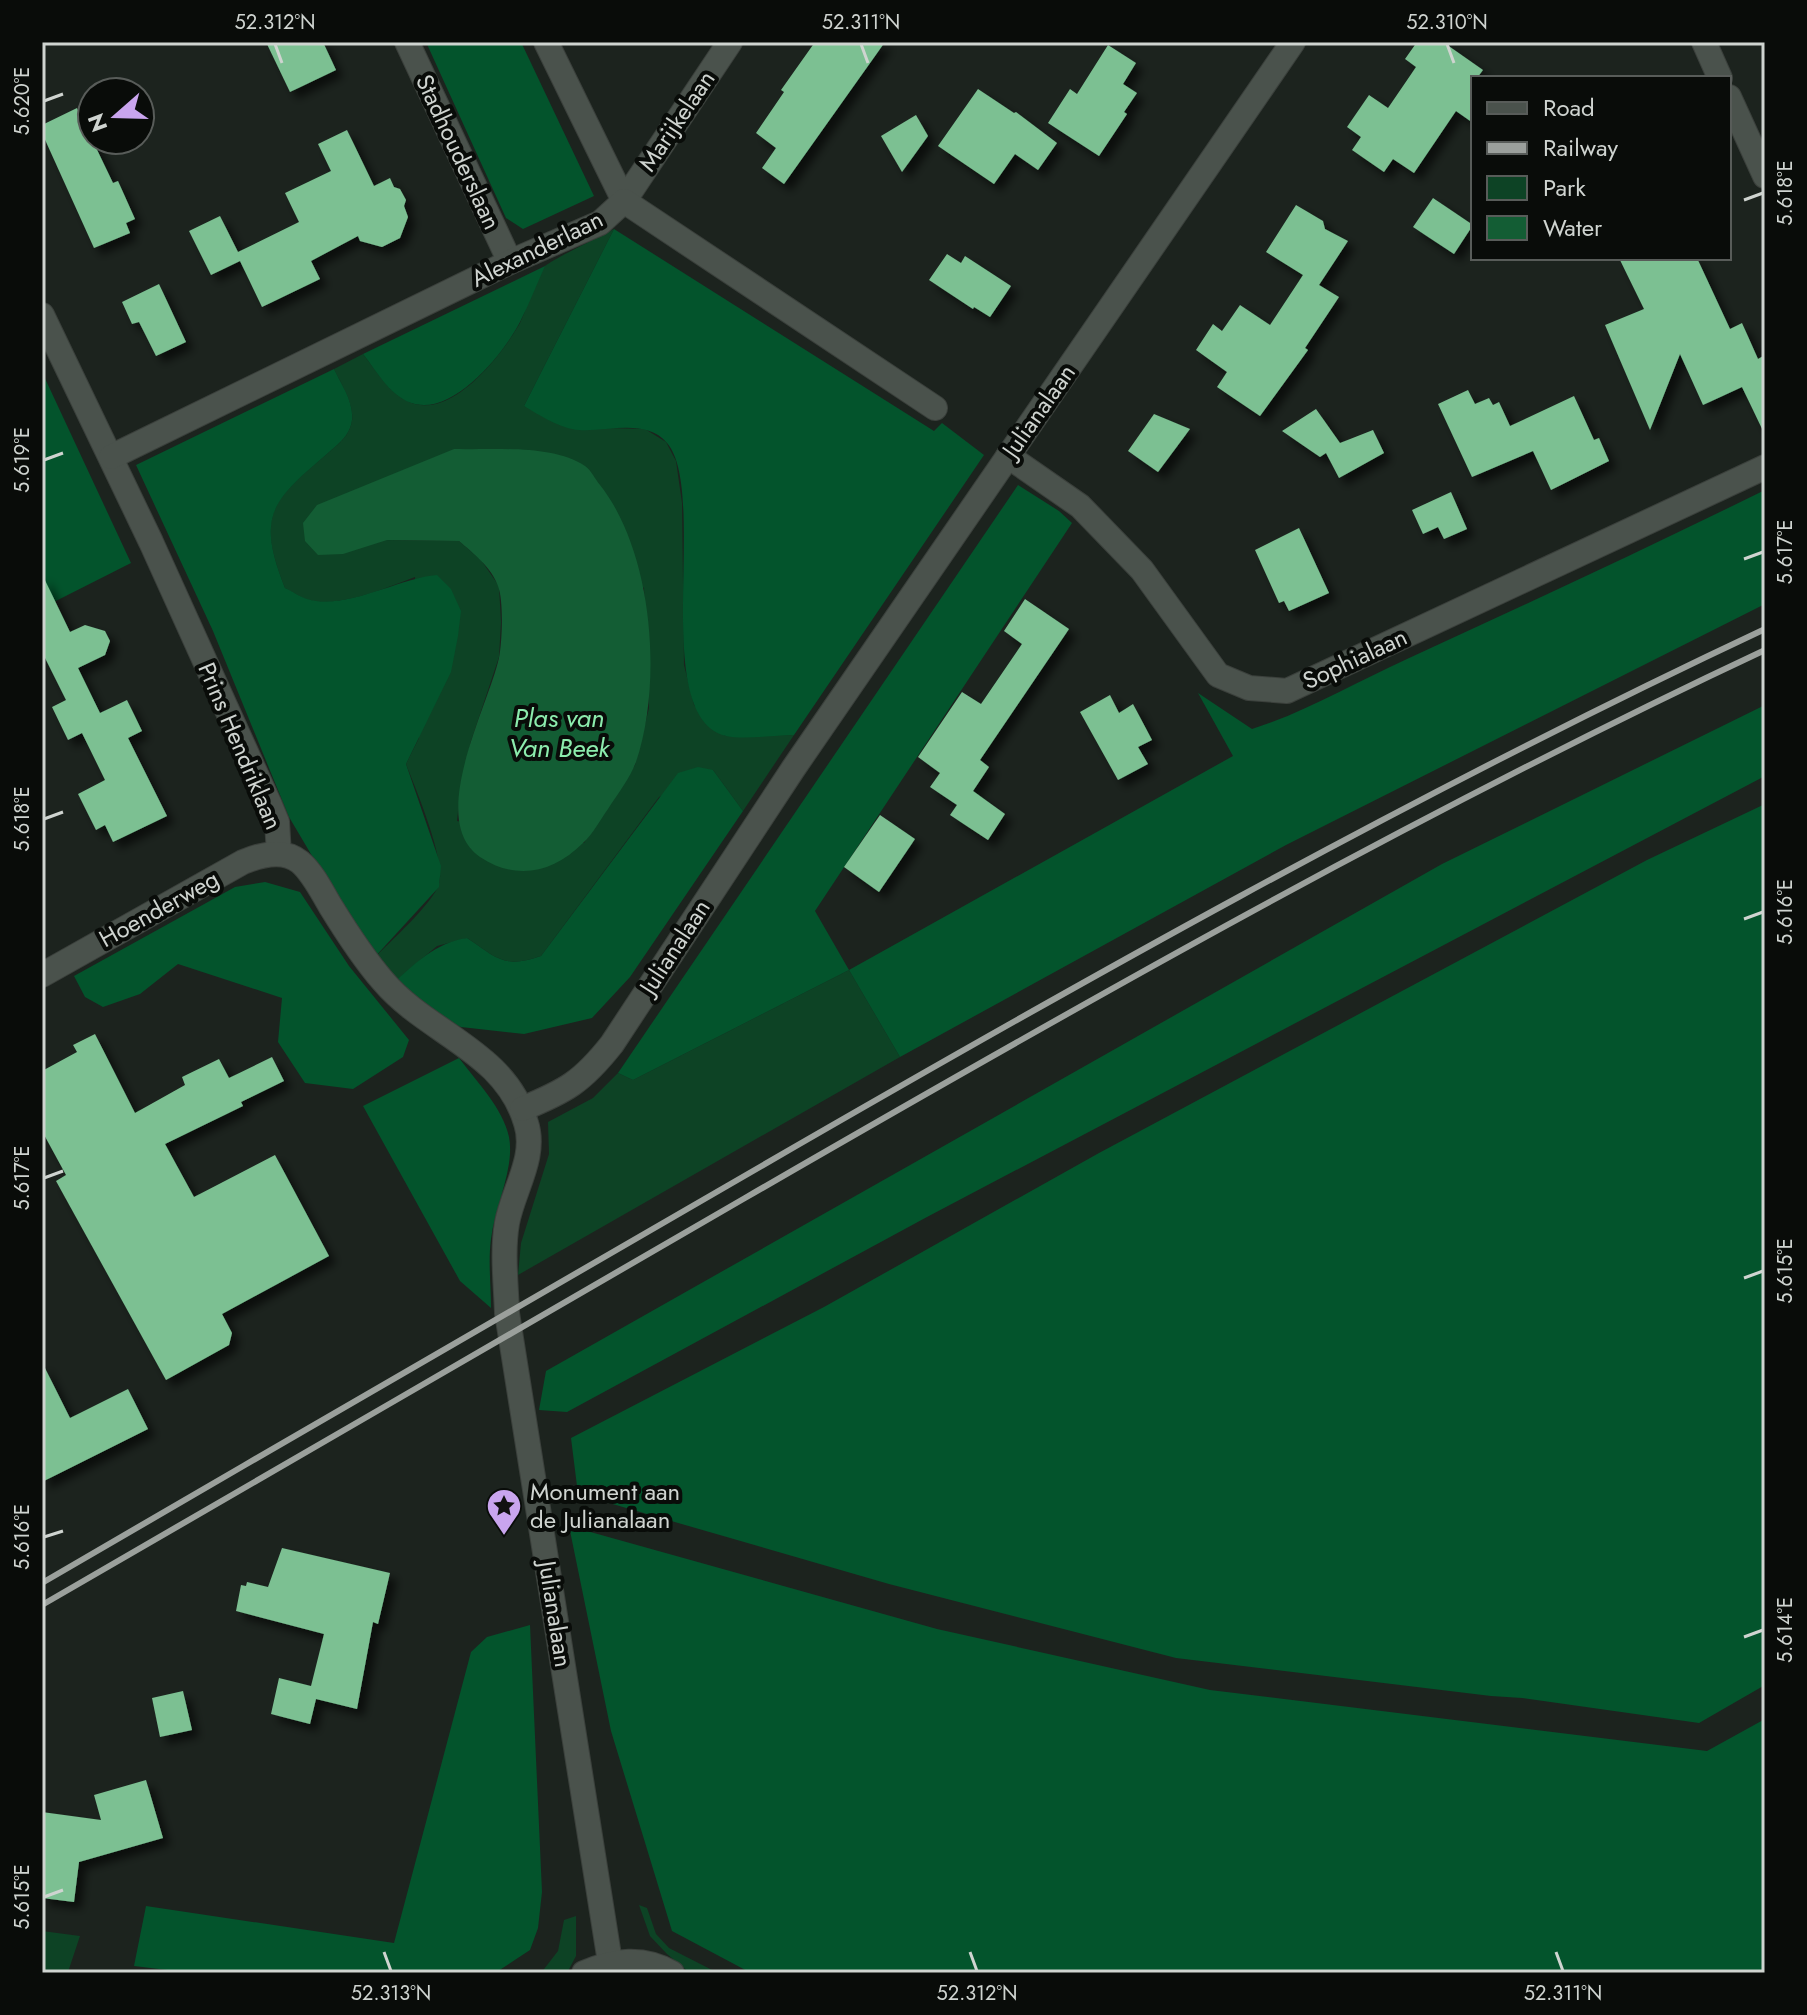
<svg xmlns="http://www.w3.org/2000/svg" width="1807" height="2015" font-family="Jost,sans-serif">
<style>
.green{fill:#0d4325;fill-rule:evenodd}
.forest{fill:#03542c}
.water{fill:#135d34}
.building{fill:#7bc092;filter:url(#shadow)}
.lines{fill:none;stroke-linecap:round;stroke-linejoin:round}
.minor-casing{stroke:#3b403c;stroke-width:26}
.minor{stroke:#4a524c;stroke-width:24}
.rail{stroke:#9ba09c;stroke-width:6}
.ticks{fill:none;stroke:#cfd4d0;stroke-width:3}
.labels{text-anchor:middle;stroke-width:8;stroke-linejoin:round;paint-order:stroke}
.street-label{font-size:24px;fill:#cfd4d0;stroke:#090c09}
.poi-label{font-size:24px;fill:#cfd4d0;stroke:#090c09;text-anchor:start}
.water-label{font-size:26px;font-style:italic;fill:#8cecad;stroke:#090c09}
.neatline{fill:none;stroke:#cfd4d0;stroke-width:3}
.ticks-label{font-size:20px;text-anchor:middle;fill:#cfd4d0}
</style>
<defs>
<filter id="shadow"><feDropShadow dx="7" dy="7" stdDeviation="4" flood-color="#0009"/></filter>
</defs>
<rect width="100%" height="100%" fill="#1c231e"/>
<g class="green">
<path d="M614,229L524,406L611,428L645,429L666,442L676,461L682,503L684,665L694,705L725,736L794,735L743,811L713,770L659,797L541,956C504,969 497,958 467,938L437,946L392,984L373,959C388,944 434,902 439,884C446,860 416,790 406,764L419,738L415,577C386,588 339,608 308,600C300,597 292,592 285,588C256,515 271,501 327,454C338,444 350,436 352,420C354,403 341,384 334,369L363,354C377,372 392,398 415,404C456,415 503,353 520,323C528,307 534,279 544,267C549,261 603,235 614,229ZM455,449L644,588L649,708L635,765L584,843L457,821L461,783L471,741L499,657L501,622L499,586L481,560L459,541L387,540L391,476Z"/>
<polygon points="849,970 900,1057 518,1275 521,1243 549,1154 548,1122 593,1098 618,1073 633,1080"/>
<polygon points="639,1905 647,1908 656,1934 669,1948 718,1973 690,1973 667,1954 650,1936"/>
<polygon points="576,1916 576,1956 567,1973 541,1973 558,1951 564,1920"/>
<polygon points="42,1931 80,1936 68,1972 42,1971"/>
</g>
<g class="forest">
<polygon points="426,42 521,42 594,196 523,229 506,218"/>
<path d="M614,229L934,431L942,423L984,455L794,735C775,735 744,740 726,736C647,717 710,493 667,443C646,418 607,432 579,430C561,429 539,415 524,406Z"/>
<path d="M545,266C537,284 529,304 520,322C504,353 455,414 415,404C392,399 377,372 363,354Z"/>
<path d="M334,369C341,384 354,402 352,420C350,436 338,444 327,454C272,501 256,515 285,588C292,591 300,597 307,599C346,611 398,578 437,575L451,589L461,611L458,636L451,672L406,764L441,866L439,887L373,959L289,817L213,631L136,465Z"/>
<polygon points="42,372 131,563 42,608"/>
<path d="M1018,485L1059,511L1072,523L815,911L849,970L1233,756L1198,693L1252,729C1306,712 1356,682 1407,659C1527,604 1647,548 1765,490V604L1286,845L900,1057L849,970L633,1080L618,1073Z"/>
<polygon points="1765,705 1765,776 927,1217 567,1412 539,1410 546,1371 1442,864"/>
<path d="M698,767L713,770L743,811L630,977L592,1018L524,1034L461,1027L421,1008L392,984C416,963 435,943 467,938C497,958 504,969 541,956L678,773Z"/>
<polygon points="1765,804 1765,1685 1699,1723 1522,1698 1491,1696 1176,1658 889,1584 578,1494 571,1438 824,1307 1099,1153 1647,860"/>
<polygon points="265,882 300,892 349,966 409,1040 403,1057 353,1089 305,1083 278,1042 282,998 178,964 140,994 103,1007 85,997 74,976 235,887"/>
<path d="M459,1058C476,1081 503,1108 509,1137C515,1168 495,1206 491,1239C488,1262 491,1285 491,1308L460,1281L363,1106Z"/>
<polygon points="569,1526 937,1629 1210,1690 1707,1751 1765,1719 1765,1973 751,1973 672,1931 611,1731"/>
<polygon points="530,1625 542,1892 538,1928 530,1950 495,1973 192,1973 134,1966 146,1906 394,1943 471,1652 487,1637"/>
</g>
<path class="water" d="M454,449C493,450 552,444 585,466C591,470 595,479 600,485C653,552 663,683 636,762C630,778 617,795 608,809C600,820 593,834 583,843C553,873 516,881 480,857C426,820 488,707 499,658C502,643 504,601 498,586C492,568 473,553 459,541L387,540L343,554L318,555L305,541L303,523L317,505Z"/>
<g class="building">
<polygon points="266,42 323,42 336,70 290,92"/>
<polygon points="815,42 885,42 784,184 762,168 776,148 756,133 784,92 781,90"/>
<polygon points="1417,42 1443,42 1483,70 1477,78 1473,78 1473,123 1456,111 1414,173 1393,159 1384,172 1352,150 1361,137 1347,127 1369,95 1388,108 1416,67 1405,59"/>
<polygon points="1108,45 1136,63 1123,84 1137,93 1124,112 1127,114 1099,156 1048,123 1070,89 1077,94"/>
<polygon points="978,89 1014,113 1016,112 1057,143 1038,170 1015,154 994,184 938,146"/>
<polygon points="77,108 113,183 118,181 135,219 126,223 130,233 94,248 42,133 42,125"/>
<polygon points="916,115 928,136 902,172 881,136"/>
<polygon points="347,130 374,186 390,178 394,187 400,189 406,200 404,206 408,217 400,238 382,247 360,241 358,236 311,261 320,279 262,307 240,261 211,275 189,231 220,216 238,252 299,222 285,193 331,171 318,144"/>
<polygon points="1433,198 1473,225 1454,254 1413,227"/>
<polygon points="1296,205 1323,221 1325,229 1348,241 1319,285 1339,297 1305,348 1308,350 1260,416 1217,387 1227,372 1196,350 1213,324 1222,331 1240,305 1270,325 1303,275 1266,252"/>
<polygon points="947,254 961,263 965,256 1011,286 990,317 974,307 973,309 929,280"/>
<polygon points="1619,258 1697,258 1730,329 1742,323 1758,359 1765,355 1765,435 1742,387 1703,405 1680,354 1650,430 1605,325 1644,309"/>
<polygon points="159,284 186,342 156,356 139,322 132,324 122,302"/>
<polygon points="1468,390 1475,404 1489,398 1493,405 1499,402 1510,426 1574,396 1594,440 1599,438 1609,461 1551,490 1533,451 1472,477 1438,404"/>
<polygon points="1316,409 1340,443 1373,430 1384,453 1339,478 1326,453 1320,457 1282,431"/>
<polygon points="1154,414 1190,429 1158,472 1128,451"/>
<polygon points="1451,492 1467,529 1444,539 1438,527 1423,534 1412,510"/>
<polygon points="1299,528 1329,593 1289,611 1284,601 1279,603 1255,550"/>
<polygon points="42,574 70,632 85,625 105,631 110,641 105,655 78,668 100,713 127,700 142,731 128,738 167,816 113,842 105,825 96,830 78,794 105,780 82,733 68,740 52,707 66,700 42,652"/>
<polygon points="1025,599 1069,629 980,760 989,767 973,791 1005,814 988,840 950,815 957,805 930,787 940,773 918,757 962,692 981,704 1022,644 1004,631"/>
<polygon points="1110,695 1119,713 1133,704 1152,740 1138,747 1148,764 1118,780 1080,712"/>
<polygon points="880,815 915,839 879,892 844,867"/>
<polygon points="95,1034 135,1113 185,1085 182,1077 219,1059 229,1078 272,1057 284,1081 241,1102 243,1106 165,1144 194,1197 275,1155 329,1256 222,1314 232,1333 229,1345 166,1380 56,1181 66,1175 42,1131 42,1071 77,1052 73,1045"/>
<polygon points="42,1362 70,1418 128,1389 148,1429 42,1482"/>
<polygon points="282,1548 390,1573 378,1624 373,1622 357,1709 316,1699 310,1724 271,1714 279,1678 311,1686 324,1634 236,1611 241,1585 246,1586 247,1582 268,1587"/>
<polygon points="183,1691 192,1730 160,1737 152,1698"/>
<polygon points="146,1780 163,1838 79,1862 74,1902 42,1898 42,1812 101,1820 94,1795"/>
</g>
<g class="lines">
<defs>
<g id="minor">
<polyline points="407,42 510,262"/>
<polyline points="546,42 624,201"/>
<polyline points="1704,42 1720,78"/>
<polyline points="1729,97 1765,176"/>
<polyline points="624,201 730,42"/>
<polyline points="42,315 151,542 270,805 277,822 279,854"/>
<polyline points="1008,456 1080,506 1142,570 1218,675 1249,688 1287,691 1765,467"/>
<polyline points="111,457 510,262 600,223 624,201 935,408"/>
<path d="M42,975L243,862C260,855 283,848 300,862C313,873 322,892 331,907C347,933 363,958 383,981C428,1034 505,1051 526,1123C537,1157 513,1190 507,1223C502,1252 506,1284 507,1313L610,1962"/>
<path d="M522,1109C566,1091 582,1082 612,1044L793,769L1293,42"/>
<path d="M584,1973C614,1960 643,1956 672,1973"/>
</g>
</defs>
<use href="#minor" class="minor-casing"/>
<use href="#minor" class="minor"/>
<g class="rail">
<path d="M42,1583C270,1450 499,1318 727,1186C1067,989 1409,796 1765,629"/>
<path d="M42,1605C276,1469 511,1334 745,1198C1079,1005 1415,814 1765,650"/>
</g>
</g>
<path class="ticks" d="M275,44L282,63M861,44L868,63M1447,44L1454,63M44,101L63,94M1744,200L1763,193M44,460L63,453M1744,559L1763,552M44,819L63,812M1744,919L1763,912M44,1178L63,1171M1744,1278L1763,1271M44,1537L63,1531M1744,1637L1763,1630M44,1897L63,1890M384,1952L391,1971M970,1952L977,1971M1556,1952L1563,1971"/>
<defs>
<symbol id="sight-pin" viewBox="-11 -11 22 30"><path d="M0 17L-7.5 6A9.5 9.5 0 1 1 7.5 6Z" fill="#c9a5ee" stroke="#090c09"/><path d="M0-6L1.8-2.2L6-1.7L2.9 1.2L3.7 5.4L0 3.3L-3.7 5.4L-2.9 1.2L-6-1.7L-1.8-2.2Z" fill="#111"/></symbol>
</defs>
<g fill-rule="evenodd">
<use href="#sight-pin" x="484" y="1486" width="40" height="54"/>
</g>
<g class="labels">
<g class="street-label">
<text transform="translate(677 121) rotate(-56)" y="8">Marijkelaan</text>
<text transform="translate(458 152) rotate(65)" y="8">Stadhouderslaan</text>
<text transform="translate(537 249) rotate(-26)" y="8">Alexanderlaan</text>
<text transform="translate(1039 411) rotate(-55)" y="8">Julianalaan</text>
<text transform="translate(1355 659) rotate(-25)" y="8">Sophialaan</text>
<text transform="translate(240 746) rotate(67)" y="8">Prins Hendriklaan</text>
<text transform="translate(159 909) rotate(-29)" y="8">Hoenderweg</text>
<text transform="translate(675 947) rotate(-57)" y="8">Julianalaan</text>
<text transform="translate(555 1614) rotate(81)" y="8">Julianalaan</text>
</g>
<g class="poi-label">
<text x="530" y="1500">Monument aan<tspan x="530" dy="28">de Julianalaan</tspan></text>
</g>
<g class="water-label">
<text x="559" y="727">Plas van<tspan x="559" dy="30">Van Beek</tspan></text>
</g>
</g>
<rect width="1807" height="2015" fill="none" stroke="#090c09" stroke-width="88"/>
<rect x="1471" y="76" width="260" height="184" fill="#090c09" stroke="#585c59" stroke-width="2"/>
<rect x="1487" y="102" width="40" height="12" fill="#4a524c" stroke="#585c59" stroke-width="2"/>
<text x="1543" y="116" font-size="24" fill="#cfd4d0">Road</text>
<rect x="1487" y="142" width="40" height="12" fill="#9ba09c" stroke="#585c59" stroke-width="2"/>
<text x="1543" y="156" font-size="24" fill="#cfd4d0">Railway</text>
<rect x="1487" y="176" width="40" height="24" fill="#0d4325" stroke="#585c59" stroke-width="2"/>
<text x="1543" y="196" font-size="24" fill="#cfd4d0">Park</text>
<rect x="1487" y="216" width="40" height="24" fill="#135d34" stroke="#585c59" stroke-width="2"/>
<text x="1543" y="236" font-size="24" fill="#cfd4d0">Water</text>
<g transform="translate(116 116) rotate(250)"><circle r="38" fill="#090c09" stroke="#585c59" stroke-width="2"/>
<path d="M0-6L14 30L0 20L-14 30Z" fill="#c9a5ee"/>
<text y="-12" font-size="22" font-weight="bold" text-anchor="middle" fill="#cfd4d0">N</text>
</g>
<rect x="44" y="44" width="1719" height="1927" class="neatline"/>
<g class="ticks-label">
<text x="275" y="29">52.312°N</text>
<text x="861" y="29">52.311°N</text>
<text x="1447" y="29">52.310°N</text>
<text transform="translate(22 101) rotate(-90)" y="7">5.620°E</text>
<text transform="translate(1785 193) rotate(-90)" y="7">5.618°E</text>
<text transform="translate(22 460) rotate(-90)" y="7">5.619°E</text>
<text transform="translate(1785 552) rotate(-90)" y="7">5.617°E</text>
<text transform="translate(22 819) rotate(-90)" y="7">5.618°E</text>
<text transform="translate(1785 912) rotate(-90)" y="7">5.616°E</text>
<text transform="translate(22 1178) rotate(-90)" y="7">5.617°E</text>
<text transform="translate(1785 1271) rotate(-90)" y="7">5.615°E</text>
<text transform="translate(22 1537) rotate(-90)" y="7">5.616°E</text>
<text transform="translate(1785 1630) rotate(-90)" y="7">5.614°E</text>
<text transform="translate(22 1897) rotate(-90)" y="7">5.615°E</text>
<text x="391" y="2000">52.313°N</text>
<text x="977" y="2000">52.312°N</text>
<text x="1563" y="2000">52.311°N</text>
</g>
</svg>
